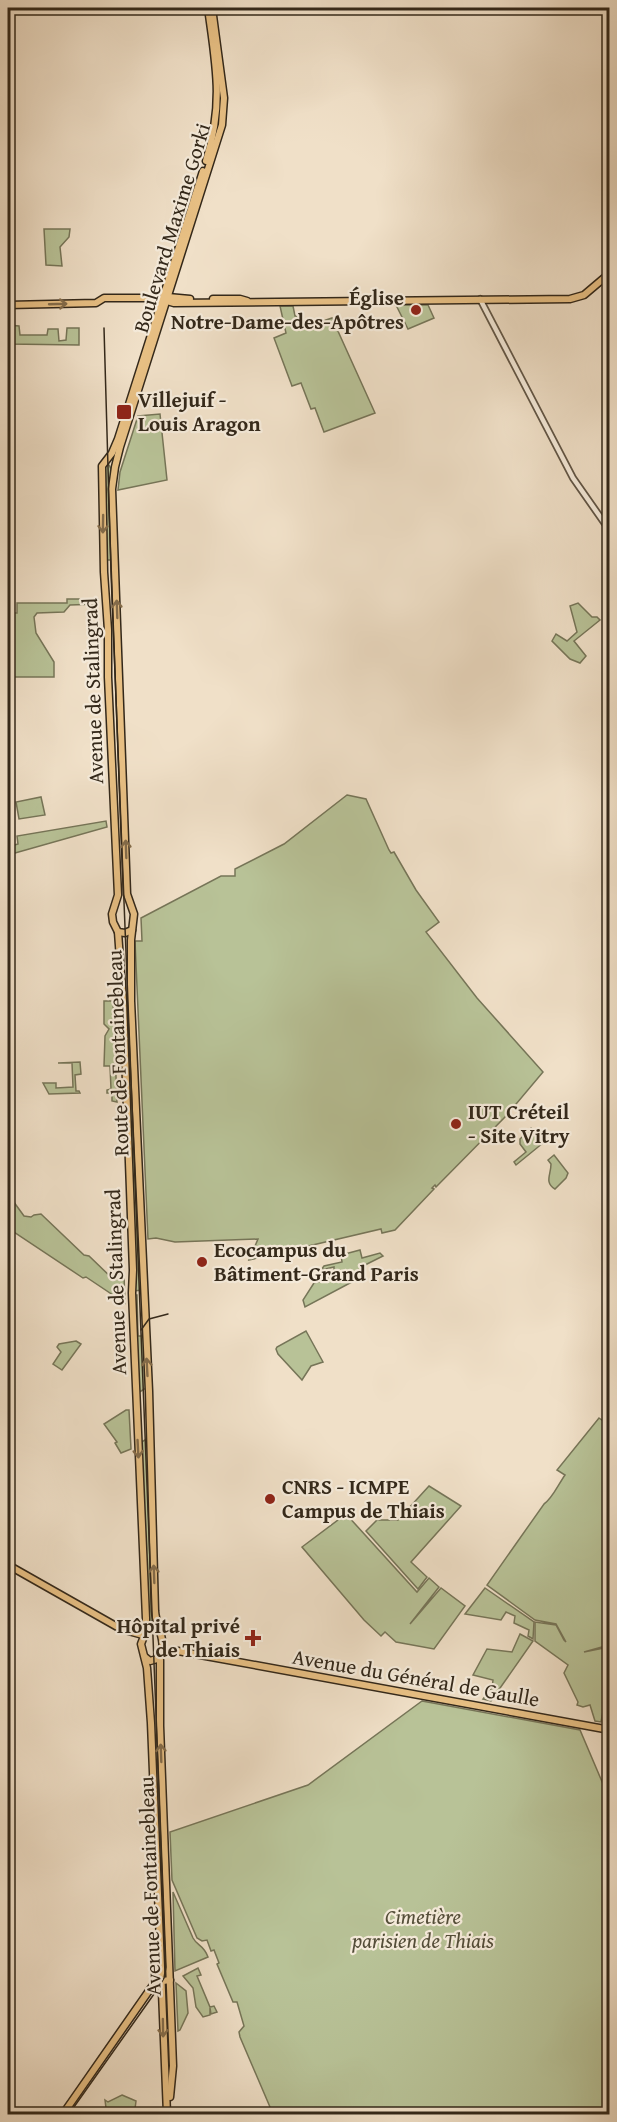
<svg xmlns="http://www.w3.org/2000/svg" width="617" height="2122" font-family="'Gentium Book Plus',serif">
<style>
.green{fill:#b8c297;stroke:#767558;stroke-width:1.5}
.lines{fill:none;stroke-linecap:round;stroke-linejoin:round}
.minor-casing{stroke:#625646;stroke-width:8}
.major-casing{stroke:#33281a;stroke-width:9}
.minor{stroke:#f5ebdb;stroke-width:4.5}
.major{stroke:#e8c084;stroke-width:6}
.tram{stroke:#33281a;stroke-width:1.5}
.oneway{stroke:#846c4a}
.poi-dot{fill:#8f2418;stroke:#f5ebdb;stroke-width:2}
.labels{text-anchor:middle;stroke-width:4.5;stroke-linejoin:round;paint-order:stroke}
.street-label{font-size:21px;fill:#33281a;stroke:#f5ebdb}
.poi-label{font-size:21px;font-weight:bold;fill:#33281a;stroke:#f5ebdb;text-anchor:start}
.park-label{font-size:21px;font-style:italic;fill:#544e39;stroke:#f5ebdb}
</style>
<rect width="100%" height="100%" fill="#f0e0c8"/>
<filter id="stains"><feTurbulence type="fractalNoise" baseFrequency=".00333" numOctaves="4"/><feColorMatrix values="0 0 0 0 .2 0 0 0 0 .09 0 0 0 0 .02 0 0 0 .5 -.17"/></filter>
<radialGradient id="worn" r=".72"><stop offset=".6" stop-color="#630" stop-opacity="0"/><stop offset="1" stop-color="#630" stop-opacity=".3"/></radialGradient>
<g class="green">
<polygon points="44,229 70,229 69,237 60,247 62,266 46,265"/>
<polygon points="396,305 428,305 434,318 408,329"/>
<polygon points="280,306 293,306 295,316 301,316 302,328 332,318 375,413 324,432 315,408 311,409 301,383 292,386 274,338 286,333"/>
<polygon points="8,325 19,326 20,335 47,335 48,329 58,329 59,341 66,340 67,328 79,328 79,345 8,344"/>
<polygon points="160,414 167,480 118,490 120,472 138,416"/>
<polygon points="106,465 109,465 111,469 112,560 107,560 104,470"/>
<polygon points="67,599 98,599 98,604 70,605 64,612 37,613 34,617 36,633 54,662 54,677 13,677 12,693 8,693 8,613 17,613 17,603 67,603"/>
<polygon points="578,603 592,617 597,617 600,620 574,641 586,656 580,663 570,659 552,641 556,634 567,641 577,632 570,606"/>
<polygon points="347,795 366,799 389,850 391,853 394,852 416,890 439,922 426,932 477,998 543,1072 506,1116 436,1187 435,1185 432,1188 434,1189 395,1230 382,1233 381,1229 249,1260 258,1239 175,1242 156,1238 148,1239 135,941 142,941 141,918 221,876 235,876 235,869 284,844"/>
<polygon points="41,797 45,815 19,819 16,802"/>
<polygon points="106,821 107,827 8,855 8,847 18,844 17,836"/>
<polygon points="104,1001 113,1001 117,1102 112,1101 112,1093 107,1093 107,1090 111,1089 110,1066 104,1066 105,1036 109,1029 104,1024"/>
<polygon points="80,1062 81,1074 75,1075 76,1091 79,1091 80,1093 49,1094 43,1083 56,1083 56,1088 73,1087 72,1063 58,1063"/>
<polygon points="128,1085 133,1085 142,1290 134,1291"/>
<polygon points="531,1128 543,1143 516,1165 514,1162 526,1152 520,1144 520,1139"/>
<path d="M554,1155L568,1173L566,1178L555,1189C544,1182 551,1175 551,1164L548,1160Z"/>
<polygon points="8,1194 24,1216 31,1217 34,1215 41,1214 84,1255 89,1256 114,1280 124,1275 125,1303 86,1277 83,1278 8,1228 8,1220 11,1220 8,1214"/>
<polygon points="360,1250 362,1258 380,1253 383,1256 363,1266 365,1275 305,1307 303,1300 314,1283 352,1273 351,1271 316,1280 317,1277 311,1277 334,1271 334,1267 321,1270 324,1266 342,1262 341,1255"/>
<polygon points="134,1295 137,1295 138,1336 142,1336 144,1326 146,1388 138,1393"/>
<polygon points="306,1331 323,1362 311,1366 302,1380 278,1354 276,1349 277,1347"/>
<polygon points="76,1341 81,1344 62,1370 53,1364 61,1352 57,1347 59,1344"/>
<polygon points="126,1410 129,1410 131,1449 121,1453 115,1443 117,1442 104,1424"/>
<path d="M599,1418L610,1426L609,1645L584,1652L609,1647V1680L601,1722L595,1721L590,1705L583,1707L577,1705L578,1702L564,1673L568,1665L535,1641V1622L556,1625L564,1640L566,1642L556,1624L535,1620L487,1585L544,1504C552,1499 558,1485 565,1475L557,1470Z"/>
<polygon points="148,1438 154,1621 148,1621 140,1443"/>
<polygon points="429,1486 461,1506 411,1562 427,1577 418,1589 366,1531 377,1520 398,1520"/>
<polygon points="346,1514 417,1592 429,1578 439,1587 410,1624 441,1588 465,1606 434,1649 396,1642 385,1632 381,1636 364,1620 302,1547"/>
<polygon points="485,1588 534,1622 533,1639 528,1636 529,1630 514,1623 515,1616 506,1612 501,1620 465,1614"/>
<polygon points="520,1634 533,1641 491,1701 483,1699 492,1688 493,1680 473,1675 487,1649 512,1652"/>
<polygon points="422,1701 580,1730 609,1798 609,2114 273,2114 240,2037 239,2032 244,2026 237,2002 233,2002 217,1964 219,1963 214,1950 211,1951 207,1940 202,1941 197,1938 172,1880 170,1832 308,1785"/>
<path d="M173,1892L193,1938C198,1947 203,1944 208,1957L175,1971Z"/>
<polygon points="198,1968 201,1975 197,1976 210,2007 214,2006 217,2012 211,2014 210,2008 210,2015 203,2017 196,2007 193,1988 183,1976"/>
<polygon points="176,1983 186,1991 188,2013 180,2030 178,2031"/>
<polygon points="122,2095 136,2101 135,2109 122,2112 114,2110 111,2111 106,2108 105,2100 108,2102"/>
</g>
<g class="lines">
<defs>
<polyline id="minor" points="480,299 573,478 610,531"/>
<g id="major">
<path d="M206,161C224,103 216,66 208,8"/>
<polyline points="165,298 168,297 190,299"/>
<polyline points="213,299 240,299 247,301"/>
<polyline points="8,305 96,303 104,298 157,298 174,303 570,299 584,295 610,273"/>
<polyline points="132,930 125,933 118,932 113,922 112,914 118,895 108,677 108,630 104,572 102,466 112,453 118,439 203,171"/>
<polyline points="118,932 123,1001 133,1270 132,1293 146,1618 146,1631 141,1644 147,1668 151,1723 167,2114"/>
<polyline points="8,1565 121,1629 143,1635"/>
<polyline points="162,1652 178,1651 610,1730"/>
<path d="M145,1657L150,1661L157,1659C170,1644 156,1628 155,1611L149,1391L131,1001V940L134,914L127,894L112,489L115,467L120,447L222,125L224,98L212,8"/>
<polyline points="160,1657 160,1726 173,2066 170,2097"/>
<polyline points="63,2114 153,1985 156,1982 170,1980"/>
</g>
</defs>
<use href="#minor" class="minor-casing"/>
<use href="#major" class="major-casing"/>
<use href="#minor" class="minor"/>
<use href="#major" class="major"/>
<g class="tram">
<polyline points="141,1330 149,1319 168,1314"/>
<polyline points="69,2114 159,1987 164,1978 166,1967 111,572 104,328"/>
</g>
</g>
<defs><path id="oneway-shaft" d="M-6 0H5M1.5-3L5.5 0L1.5 3" fill="none" stroke-width="1.6" stroke-linecap="round" stroke-linejoin="round" transform="scale(1.5)"/></defs>
<g class="oneway">
<use href="#oneway-shaft" transform="translate(58 304) rotate(-2)"/>
<use href="#oneway-shaft" transform="translate(103 524) rotate(91)"/>
<use href="#oneway-shaft" transform="translate(117 609) rotate(-92)"/>
<use href="#oneway-shaft" transform="translate(126 849) rotate(-92)"/>
<use href="#oneway-shaft" transform="translate(147 1367) rotate(-93)"/>
<use href="#oneway-shaft" transform="translate(138 1449) rotate(87)"/>
<use href="#oneway-shaft" transform="translate(154 1574) rotate(-92)"/>
<use href="#oneway-shaft" transform="translate(161 1753) rotate(-92)"/>
<use href="#oneway-shaft" transform="translate(163 2028) rotate(89)"/>
</g>
<g class="poi-dot">
<circle cx="416" cy="310" r="6"/>
<rect x="116" y="404" width="16" height="16" rx="3"/>
<circle cx="456" cy="1124" r="6"/>
<circle cx="202" cy="1262" r="6"/>
<circle cx="270" cy="1499" r="6"/>
<path d="M250 1629h6v6h6v6h-6v6h-6v-6h-6v-6h6z"/>
</g>
<g class="labels">
<g class="street-label">
<text transform="translate(172 228) rotate(-73)" y="7">Boulevard Maxime Gorki</text>
<text transform="translate(93 691) rotate(-92)" y="7">Avenue de Stalingrad</text>
<text transform="translate(118 1053) rotate(-92)" y="7">Route de Fontainebleau</text>
<text transform="translate(116 1282) rotate(-92)" y="7">Avenue de Stalingrad</text>
<text transform="translate(416 1678) rotate(10)" y="7">Avenue du Général de Gaulle</text>
<text transform="translate(150 1886) rotate(-92)" y="7">Avenue de Fontainebleau</text>
</g>
<g class="poi-label">
<text x="404" y="305" text-anchor="end">Église<tspan x="404" dy="24">Notre-Dame-des-Apôtres</tspan></text>
<text x="138" y="407">Villejuif -<tspan x="138" dy="24">Louis Aragon</tspan></text>
<text x="468" y="1119">IUT Créteil<tspan x="468" dy="24">- Site Vitry</tspan></text>
<text x="214" y="1257">Ecocampus du<tspan x="214" dy="24">Bâtiment-Grand Paris</tspan></text>
<text x="282" y="1494">CNRS - ICMPE<tspan x="282" dy="24">Campus de Thiais</tspan></text>
<text x="240" y="1633" text-anchor="end">Hôpital privé<tspan x="240" dy="24">de Thiais</tspan></text>
</g>
<g class="park-label">
<text x="423" y="1924">Cimetière<tspan x="423" dy="24">parisien de Thiais</tspan></text>
</g>
</g>
<rect width="617" height="2122" fill="none" stroke="#f0e0c8" stroke-width="30"/>
<rect x="9" y="9" width="599" height="2104" fill="none" stroke="#33281a" stroke-width="3"/>
<rect x="15" y="15" width="587" height="2092" fill="none" stroke="#33281a" stroke-width="1.5"/>
<rect width="100%" height="100%" filter="url(#stains)"/>
<rect width="100%" height="100%" fill="url(#worn)"/>
</svg>
